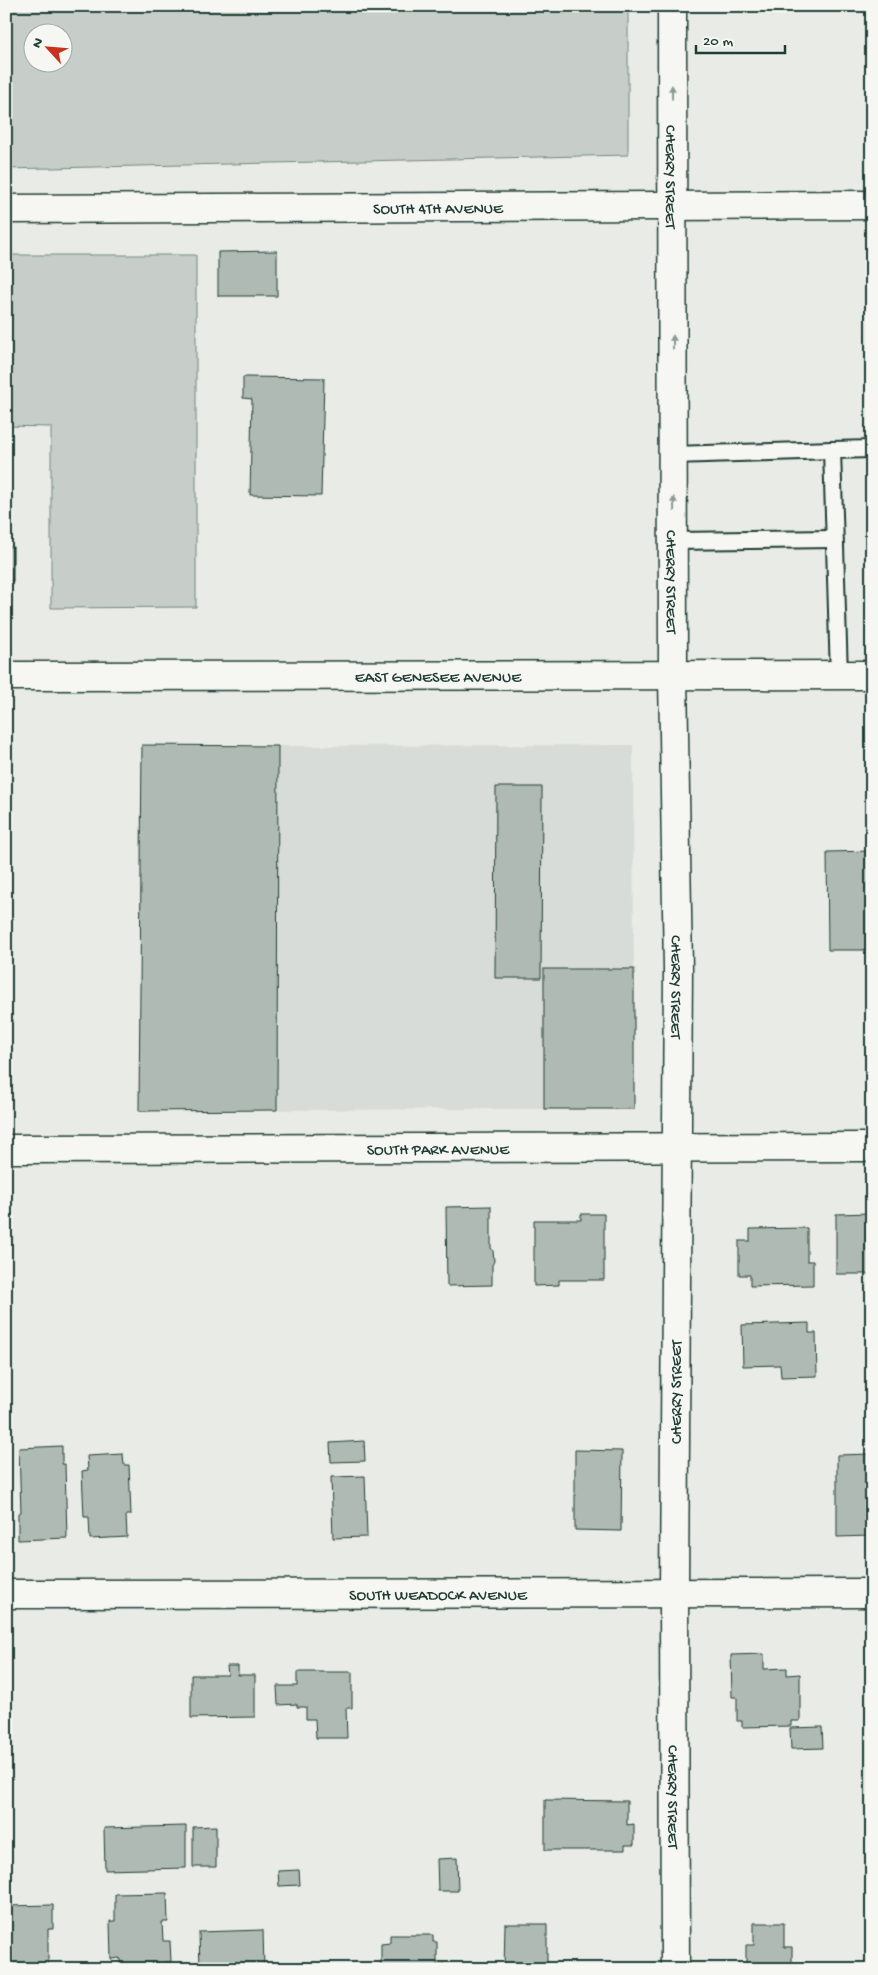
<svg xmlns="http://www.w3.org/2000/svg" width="878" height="1975" font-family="'Gochi Hand',sans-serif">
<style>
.built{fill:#d8dcd8}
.green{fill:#c7cec9;stroke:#73867e;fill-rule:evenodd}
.building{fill:#b0bab5;stroke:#1f3d34}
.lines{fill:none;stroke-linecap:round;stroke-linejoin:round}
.lane-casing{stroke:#1f3d34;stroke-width:20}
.street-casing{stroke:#1f3d34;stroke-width:31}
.secondary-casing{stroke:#1f3d34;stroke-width:31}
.lane{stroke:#f6f6f2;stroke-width:16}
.street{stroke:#f6f6f2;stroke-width:28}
.secondary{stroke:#f6f6f2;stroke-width:28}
.oneway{fill:#8a9a93}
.labels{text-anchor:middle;stroke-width:4.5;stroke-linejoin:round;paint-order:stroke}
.street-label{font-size:16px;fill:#1f3d34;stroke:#f6f6f2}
</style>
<rect width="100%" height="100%" fill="#e9ebe7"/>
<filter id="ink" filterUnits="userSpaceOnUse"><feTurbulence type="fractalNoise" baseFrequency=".02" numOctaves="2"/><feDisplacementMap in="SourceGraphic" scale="10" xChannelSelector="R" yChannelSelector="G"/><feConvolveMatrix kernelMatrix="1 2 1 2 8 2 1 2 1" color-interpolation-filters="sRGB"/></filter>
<g filter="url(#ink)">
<polygon class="built" points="633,745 634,969 544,969 544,1109 277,1110 278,746"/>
<g class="green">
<path d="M6,6H628V155L6,169ZM32,32H62V62H32Z"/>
<polygon points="6,255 196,255 196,607 51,608 51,427 6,426"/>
</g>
<g class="building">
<polygon points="277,251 277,296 218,296 218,252"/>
<polygon points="243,377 324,378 321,496 250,495 252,399 243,398"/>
<rect x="6" y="547" width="7" height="34"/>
<polygon points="142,745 278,746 277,1110 139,1111"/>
<polygon points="496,787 542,787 541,978 495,978"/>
<polygon points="872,851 872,950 828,950 827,852"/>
<rect x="544" y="969" width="90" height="140"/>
<polygon points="491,1206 491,1248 493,1251 494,1261 492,1265 492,1285 447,1286 446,1207"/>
<polygon points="872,1213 872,1274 836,1274 836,1214"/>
<polygon points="581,1214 604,1214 604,1280 559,1280 559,1285 534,1286 534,1220 581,1220"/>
<polygon points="807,1228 807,1261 813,1261 813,1285 750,1286 750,1275 739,1275 739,1241 750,1241 750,1229"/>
<polygon points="809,1323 809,1333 816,1333 817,1376 781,1377 780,1365 743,1366 742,1325"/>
<polygon points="364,1441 365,1461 331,1462 330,1443"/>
<polygon points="62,1446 62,1464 65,1464 67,1538 18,1540 18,1513 21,1512 19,1448"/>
<polygon points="575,1450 622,1451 621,1531 575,1530"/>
<polygon points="123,1454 124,1465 129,1465 131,1515 126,1515 127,1537 90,1539 89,1517 84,1517 82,1471 88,1470 87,1456"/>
<polygon points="872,1454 872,1536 837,1537 837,1455"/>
<polygon points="365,1476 367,1537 333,1538 331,1477"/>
<polygon points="764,1654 764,1669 787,1668 787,1675 800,1674 800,1721 791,1721 791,1726 742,1727 742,1721 737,1721 737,1697 732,1697 731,1655"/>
<polygon points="227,1666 238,1666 238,1675 255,1675 255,1717 191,1718 191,1675 228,1675"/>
<polygon points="297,1672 352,1672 352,1708 346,1708 347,1738 316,1738 315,1719 306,1719 306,1707 297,1707 297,1704 278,1705 277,1686 297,1686"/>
<polygon points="822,1727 823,1748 791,1749 790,1728"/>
<polygon points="545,1800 627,1801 627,1825 634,1824 634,1845 625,1845 625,1850 545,1850"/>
<polygon points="186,1826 186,1868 105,1870 104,1828"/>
<polygon points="216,1826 216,1867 193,1867 193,1827"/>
<polygon points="6,1842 8,1842 9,1868 6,1869"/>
<polygon points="457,1858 458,1891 438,1891 437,1859"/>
<polygon points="299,1870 300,1885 279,1886 278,1871"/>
<polygon points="167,1893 168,1922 162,1922 163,1941 170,1941 171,1962 164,1962 164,1968 120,1969 120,1958 111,1959 110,1921 115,1921 115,1894"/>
<polygon points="53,1905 53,1929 48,1929 48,1969 6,1969 6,1906"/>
<polygon points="754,1923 784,1923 784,1947 792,1947 792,1969 746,1969 746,1945 754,1945"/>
<polygon points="505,1924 547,1924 547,1969 504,1969"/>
<polygon points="263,1930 264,1969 200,1969 199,1932"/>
<polygon points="390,1935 433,1935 433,1942 437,1942 437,1965 444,1964 444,1969 381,1969 381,1944 390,1943"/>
</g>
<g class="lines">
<defs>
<g id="lane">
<polyline points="673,455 832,450"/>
<polyline points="674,541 834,539"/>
<polyline points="839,675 832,450 872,449"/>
</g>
<g id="street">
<path id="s1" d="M6,209L872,205"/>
<path id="s2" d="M673,676L678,969L674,1593L675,1969"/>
<path id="s3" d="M6,1149L872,1147"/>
<path id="s4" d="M6,1594L872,1593"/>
</g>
<g id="secondary">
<path id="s5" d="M672,6L673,676"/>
<path id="s6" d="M6,676L872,675"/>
</g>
</defs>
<use href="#lane" class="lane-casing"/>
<use href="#street" class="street-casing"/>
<use href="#secondary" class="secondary-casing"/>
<use href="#lane" class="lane"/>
<use href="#street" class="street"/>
<use href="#secondary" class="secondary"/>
</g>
<defs><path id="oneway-solid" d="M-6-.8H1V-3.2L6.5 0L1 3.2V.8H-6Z" transform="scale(1.25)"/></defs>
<g class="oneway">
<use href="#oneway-solid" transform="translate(672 92) rotate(-90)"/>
<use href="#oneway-solid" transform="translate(673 342) rotate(-90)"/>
<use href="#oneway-solid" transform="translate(674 504) rotate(-91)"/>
</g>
</g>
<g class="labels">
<g class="street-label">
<text dy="6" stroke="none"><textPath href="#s5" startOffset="171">CHERRY STREET</textPath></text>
<text dy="6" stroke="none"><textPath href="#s1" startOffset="432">SOUTH 4TH AVENUE</textPath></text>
<text dy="6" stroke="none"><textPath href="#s5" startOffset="576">CHERRY STREET</textPath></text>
<text dy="6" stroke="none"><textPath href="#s6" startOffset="432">EAST GENESEE AVENUE</textPath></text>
<text dy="6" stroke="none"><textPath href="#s2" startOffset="311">CHERRY STREET</textPath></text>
<text dy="6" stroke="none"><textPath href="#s3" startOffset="432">SOUTH PARK AVENUE</textPath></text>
<text transform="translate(675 1392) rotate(-90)" y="6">CHERRY STREET</text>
<text dy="6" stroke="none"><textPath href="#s4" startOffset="432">SOUTH WEADOCK AVENUE</textPath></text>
<text dy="6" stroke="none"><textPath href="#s2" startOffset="1121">CHERRY STREET</textPath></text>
</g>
</g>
<rect width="878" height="1975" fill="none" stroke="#f6f6f2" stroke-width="25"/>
<rect x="12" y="12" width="853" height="1950" fill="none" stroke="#1f3d34" stroke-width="2" filter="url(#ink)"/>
<g transform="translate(48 48) rotate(296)"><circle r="24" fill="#f6f6f2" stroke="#a0aca6"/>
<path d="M0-4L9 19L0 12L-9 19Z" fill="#c8321e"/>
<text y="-8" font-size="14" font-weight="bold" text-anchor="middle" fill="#1f3d34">N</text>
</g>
<path d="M696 45v8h89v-8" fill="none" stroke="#1f3d34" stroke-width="2.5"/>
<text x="703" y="45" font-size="15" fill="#1f3d34" stroke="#f6f6f2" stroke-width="4" paint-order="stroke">20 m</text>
</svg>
